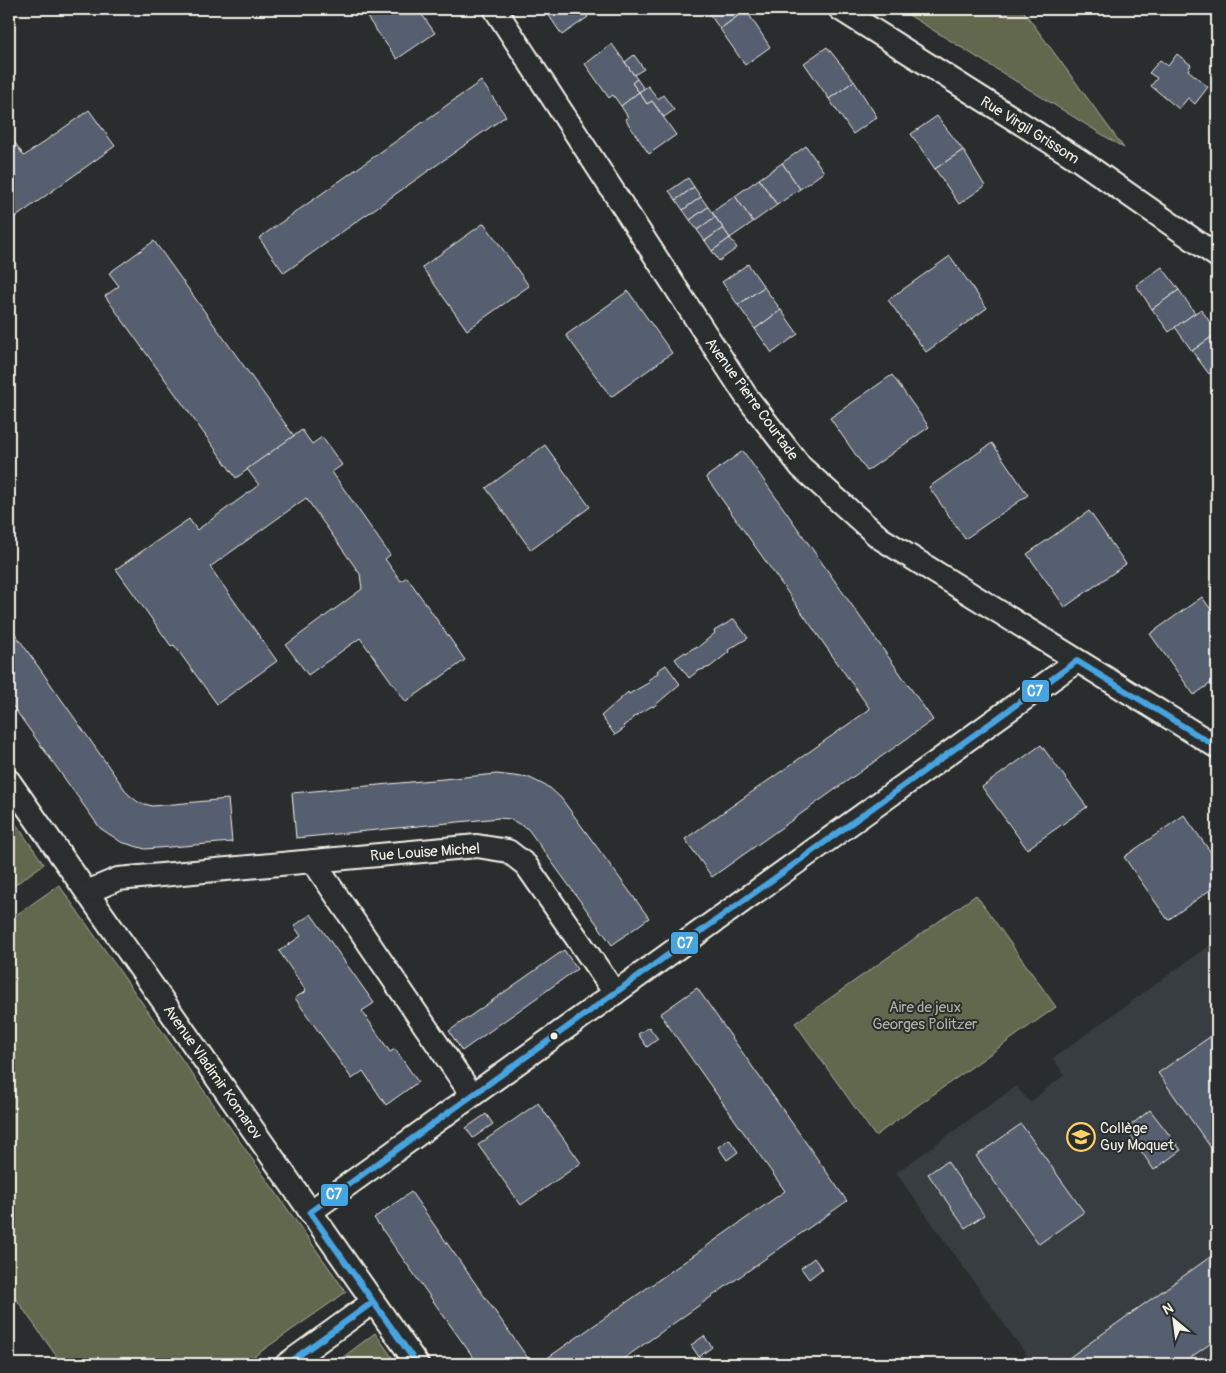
<svg xmlns="http://www.w3.org/2000/svg" width="1226" height="1373" font-family="Pangolin,sans-serif">
<style>
.built{fill:#383c42}
.green{fill:#62684e;stroke:#abac9b}
.building{fill:#575f70;stroke:#f4f1e8}
.lines{fill:none;stroke-linecap:round;stroke-linejoin:round}
.minor-casing{stroke:#f4f1e8;stroke-width:26}
.minor{stroke:#2a2d2e;stroke-width:22}
.bus-1-casing{stroke:#2a2d2e;stroke-width:10}
.bus-1{stroke:#46a4e1;stroke-width:6}
.bus-dot{fill:#f4f1e8;stroke:#2a2d2e;stroke-width:2}
.labels{text-anchor:middle;stroke-width:4;stroke-linejoin:round;paint-order:stroke}
.street-label{font-size:15px;fill:#f4f1e8;stroke:#2a2d2e}
.park-label{font-size:15px;fill:#b2b3a3;stroke:#2a2d2e}
.poi-label{font-size:15px;fill:#f4f1e8;stroke:#2a2d2e;text-anchor:start}
.line-badge{stroke:#2a2d2e;stroke-width:2}
.badge-label{font-size:14px;text-anchor:middle;font-weight:bold;fill:#fff}
</style>
<rect width="100%" height="100%" fill="#2a2d2e"/>
<filter id="ink" filterUnits="userSpaceOnUse"><feTurbulence type="fractalNoise" baseFrequency=".02" numOctaves="2"/><feDisplacementMap in="SourceGraphic" scale="10" xChannelSelector="R" yChannelSelector="G"/><feConvolveMatrix kernelMatrix="1 2 1 2 8 2 1 2 1" color-interpolation-filters="sRGB"/></filter>
<g filter="url(#ink)">
<polygon class="built" points="1217,940 1217,1364 1033,1364 896,1173 1016,1086 1030,1102 1064,1075 1053,1058"/>
<g class="green">
<polygon points="899,9 1022,9 1124,148"/>
<polygon points="9,814 44,864 9,889"/>
<polygon points="59,885 346,1292 243,1364 62,1364 9,1289 9,920"/>
<polygon points="976,895 1056,1007 875,1136 795,1023"/>
<polygon points="375,1333 397,1364 334,1364"/>
</g>
<g class="building">
<polygon points="361,9 418,9 435,33 397,59"/>
<polygon points="549,9 582,9 588,17 562,35 546,11"/>
<polygon points="706,9 745,9 746,10 720,29"/>
<polygon points="746,10 770,47 745,65 720,29"/>
<polygon points="612,44 637,79 632,83 639,92 621,106 613,95 609,98 585,64"/>
<polygon points="827,47 854,81 829,99 804,63"/>
<polygon points="1177,54 1191,65 1188,70 1208,87 1195,104 1188,98 1179,109 1151,86 1157,78 1149,73 1160,60 1168,66"/>
<polygon points="634,55 644,69 634,75 625,62"/>
<polygon points="637,79 644,89 639,92 632,83"/>
<polygon points="481,81 506,116 284,273 259,238"/>
<polygon points="854,81 877,117 853,134 829,99"/>
<polygon points="648,86 658,99 663,95 674,110 664,117 652,101 647,104 639,92"/>
<polygon points="639,92 647,104 652,101 676,135 649,154 625,119 628,117 621,106"/>
<polygon points="89,110 115,146 9,222 9,134 24,156"/>
<polygon points="937,116 963,150 935,169 911,134"/>
<polygon points="806,146 824,172 800,189 782,163"/>
<polygon points="963,150 985,186 959,204 935,169"/>
<polygon points="782,163 800,189 777,205 759,179"/>
<polygon points="688,178 694,187 676,200 669,191"/>
<polygon points="759,179 777,205 753,222 735,196"/>
<polygon points="694,187 701,197 683,210 676,200"/>
<polygon points="735,196 753,222 730,238 712,212"/>
<polygon points="701,197 708,207 690,220 683,210"/>
<polygon points="708,207 715,217 697,230 690,220"/>
<polygon points="715,217 723,228 705,241 697,230"/>
<polygon points="484,223 529,286 467,330 422,267"/>
<polygon points="723,228 730,238 712,251 705,241"/>
<polygon points="730,238 737,248 719,261 712,251"/>
<polygon points="154,241 294,436 236,478 105,296 119,286 109,273"/>
<polygon points="950,256 987,308 926,352 888,300"/>
<polygon points="748,264 764,287 738,305 722,282"/>
<polygon points="1162,267 1179,290 1152,309 1136,285"/>
<polygon points="764,287 781,310 755,329 738,305"/>
<polygon points="1179,290 1195,313 1169,332 1152,309"/>
<polygon points="628,291 672,353 611,397 566,335"/>
<polygon points="1201,309 1217,333 1192,351 1175,327"/>
<polygon points="781,310 798,334 772,353 755,329"/>
<polygon points="1217,333 1217,368 1209,374 1192,351"/>
<polygon points="892,375 929,427 867,471 830,418"/>
<polygon points="302,430 312,444 322,437 342,465 332,472 390,555 385,559 401,581 407,577 465,660 406,702 360,638 308,675 286,645 362,589 360,574 306,498 210,567 277,661 217,704 174,645 171,646 116,569 189,519 197,530 259,485 247,469"/>
<polygon points="992,443 1028,495 965,539 929,487"/>
<polygon points="545,445 590,507 531,550 486,488"/>
<polygon points="743,451 933,720 712,877 685,839 870,709 706,477"/>
<polygon points="1089,511 1126,564 1065,607 1027,554"/>
<polygon points="1202,597 1217,618 1217,679 1194,695 1150,634"/>
<polygon points="734,619 748,638 728,650 729,652 710,667 698,671 689,678 675,659 685,652 686,653 695,647 697,648 715,633 714,631"/>
<polygon points="9,625 128,794 138,802 152,806 228,799 232,842 145,849 121,842 100,828 9,701"/>
<polygon points="666,665 680,684 653,707 652,706 632,718 633,719 623,726 625,728 615,735 601,716 628,692 629,694 650,682 648,680 658,673 657,671"/>
<polygon points="1041,745 1087,807 1027,849 982,787"/>
<polygon points="497,774 530,778 550,788 561,798 649,918 612,945 528,829 510,819 499,818 296,838 292,793"/>
<polygon points="1184,815 1217,861 1217,885 1168,920 1124,857"/>
<polygon points="311,914 374,1003 362,1011 390,1052 395,1049 418,1082 386,1105 363,1071 352,1079 295,998 306,991 279,951 301,936 294,926"/>
<polygon points="564,950 577,969 462,1051 449,1031"/>
<polygon points="697,988 847,1201 616,1364 539,1364 785,1191 660,1014"/>
<polygon points="649,1027 658,1039 647,1047 638,1034"/>
<polygon points="1217,1032 1217,1149 1214,1152 1158,1073"/>
<polygon points="538,1103 581,1163 521,1205 478,1145"/>
<polygon points="1150,1110 1181,1150 1154,1170 1126,1129"/>
<polygon points="486,1114 493,1124 473,1138 466,1128"/>
<polygon points="1021,1124 1084,1212 1039,1244 976,1156"/>
<polygon points="729,1139 738,1152 727,1160 718,1147"/>
<polygon points="947,1161 984,1215 965,1228 928,1174"/>
<polygon points="411,1192 532,1364 478,1364 374,1218"/>
<polygon points="1217,1252 1217,1339 1181,1364 1075,1364 1070,1357"/>
<polygon points="814,1258 822,1269 809,1279 801,1268"/>
<polygon points="704,1336 712,1347 699,1357 691,1345"/>
</g>
<g class="lines">
<defs>
<g id="minor">
<polyline points="495,9 746,396 801,467 880,538 1217,747"/>
<polyline points="840,9 1079,160 1217,256"/>
<polyline points="9,781 417,1364"/>
<polyline points="313,861 472,1095"/>
<polyline points="87,892 118,879 477,846 508,851 526,865 615,993"/>
<polyline points="310,1212 1077,661"/>
<polyline points="287,1364 373,1302"/>
</g>
</defs>
<use href="#minor" class="minor-casing"/>
<use href="#minor" class="minor"/>
<defs>
<g id="bus-1">
<polyline points="287,1364 373,1302"/>
<polyline points="417,1364 310,1212 1077,661 1217,747"/>
</g>
</defs>
<use href="#bus-1" class="bus-1-casing"/>
<use href="#bus-1" class="bus-1"/>
</g>
</g>
<defs>
<symbol id="school-ring" viewBox="-11 -11 22 22"><circle r="9.5" fill="#2a2d2e" stroke="#ffd166" stroke-width="1.5"/><path d="M0-5L7-2L0 1L-7-2ZM-4 1L0 2.5L4 1V4Q0 6-4 4Z" fill="#ffd166"/></symbol>
</defs>
<g fill-rule="evenodd">
<use href="#school-ring" x="1065" y="1121" width="32" height="32"/>
</g>
<circle class="bus-dot" cx="554" cy="1036" r="4.5"/>
<g class="labels">
<g class="street-label">
<text transform="translate(1030 130) rotate(32)" y="5">Rue Virgil Grissom</text>
<text transform="translate(752 399) rotate(54)" y="5">Avenue Pierre Courtade</text>
<text transform="translate(425 852) rotate(-4)" y="5">Rue Louise Michel</text>
<text transform="translate(213 1072) rotate(55)" y="5">Avenue Vladimir Komarov</text>
</g>
<g class="park-label">
<text x="925" y="1012">Aire de jeux<tspan x="925" dy="17">Georges Politzer</tspan></text>
</g>
<g class="poi-label">
<text x="1100" y="1133">Collège<tspan x="1100" dy="17">Guy Moquet</tspan></text>
</g>
</g>
<g class="line-badge">
<rect x="1021" y="679" width="29" height="24" rx="5" fill="#46a4e1"/>
<rect x="670" y="931" width="29" height="24" rx="5" fill="#46a4e1"/>
<rect x="320" y="1183" width="29" height="24" rx="5" fill="#46a4e1"/>
</g>
<g class="badge-label">
<text x="1035" y="696">C7</text>
<text x="685" y="948">C7</text>
<text x="334" y="1199">C7</text>
</g>
<rect width="1226" height="1373" fill="none" stroke="#2a2d2e" stroke-width="30"/>
<rect x="15" y="15" width="1196" height="1343" fill="none" stroke="#f4f1e8" stroke-width="2" filter="url(#ink)"/>
<g transform="translate(1174 1320) rotate(331)" stroke="#2a2d2e" stroke-width="4" paint-order="stroke">
<path d="M0-4L9 19L0 12L-9 19Z" fill="#f4f1e8"/>
<text y="-8" font-size="14" font-weight="bold" text-anchor="middle" fill="#f4f1e8">N</text>
</g>
</svg>
